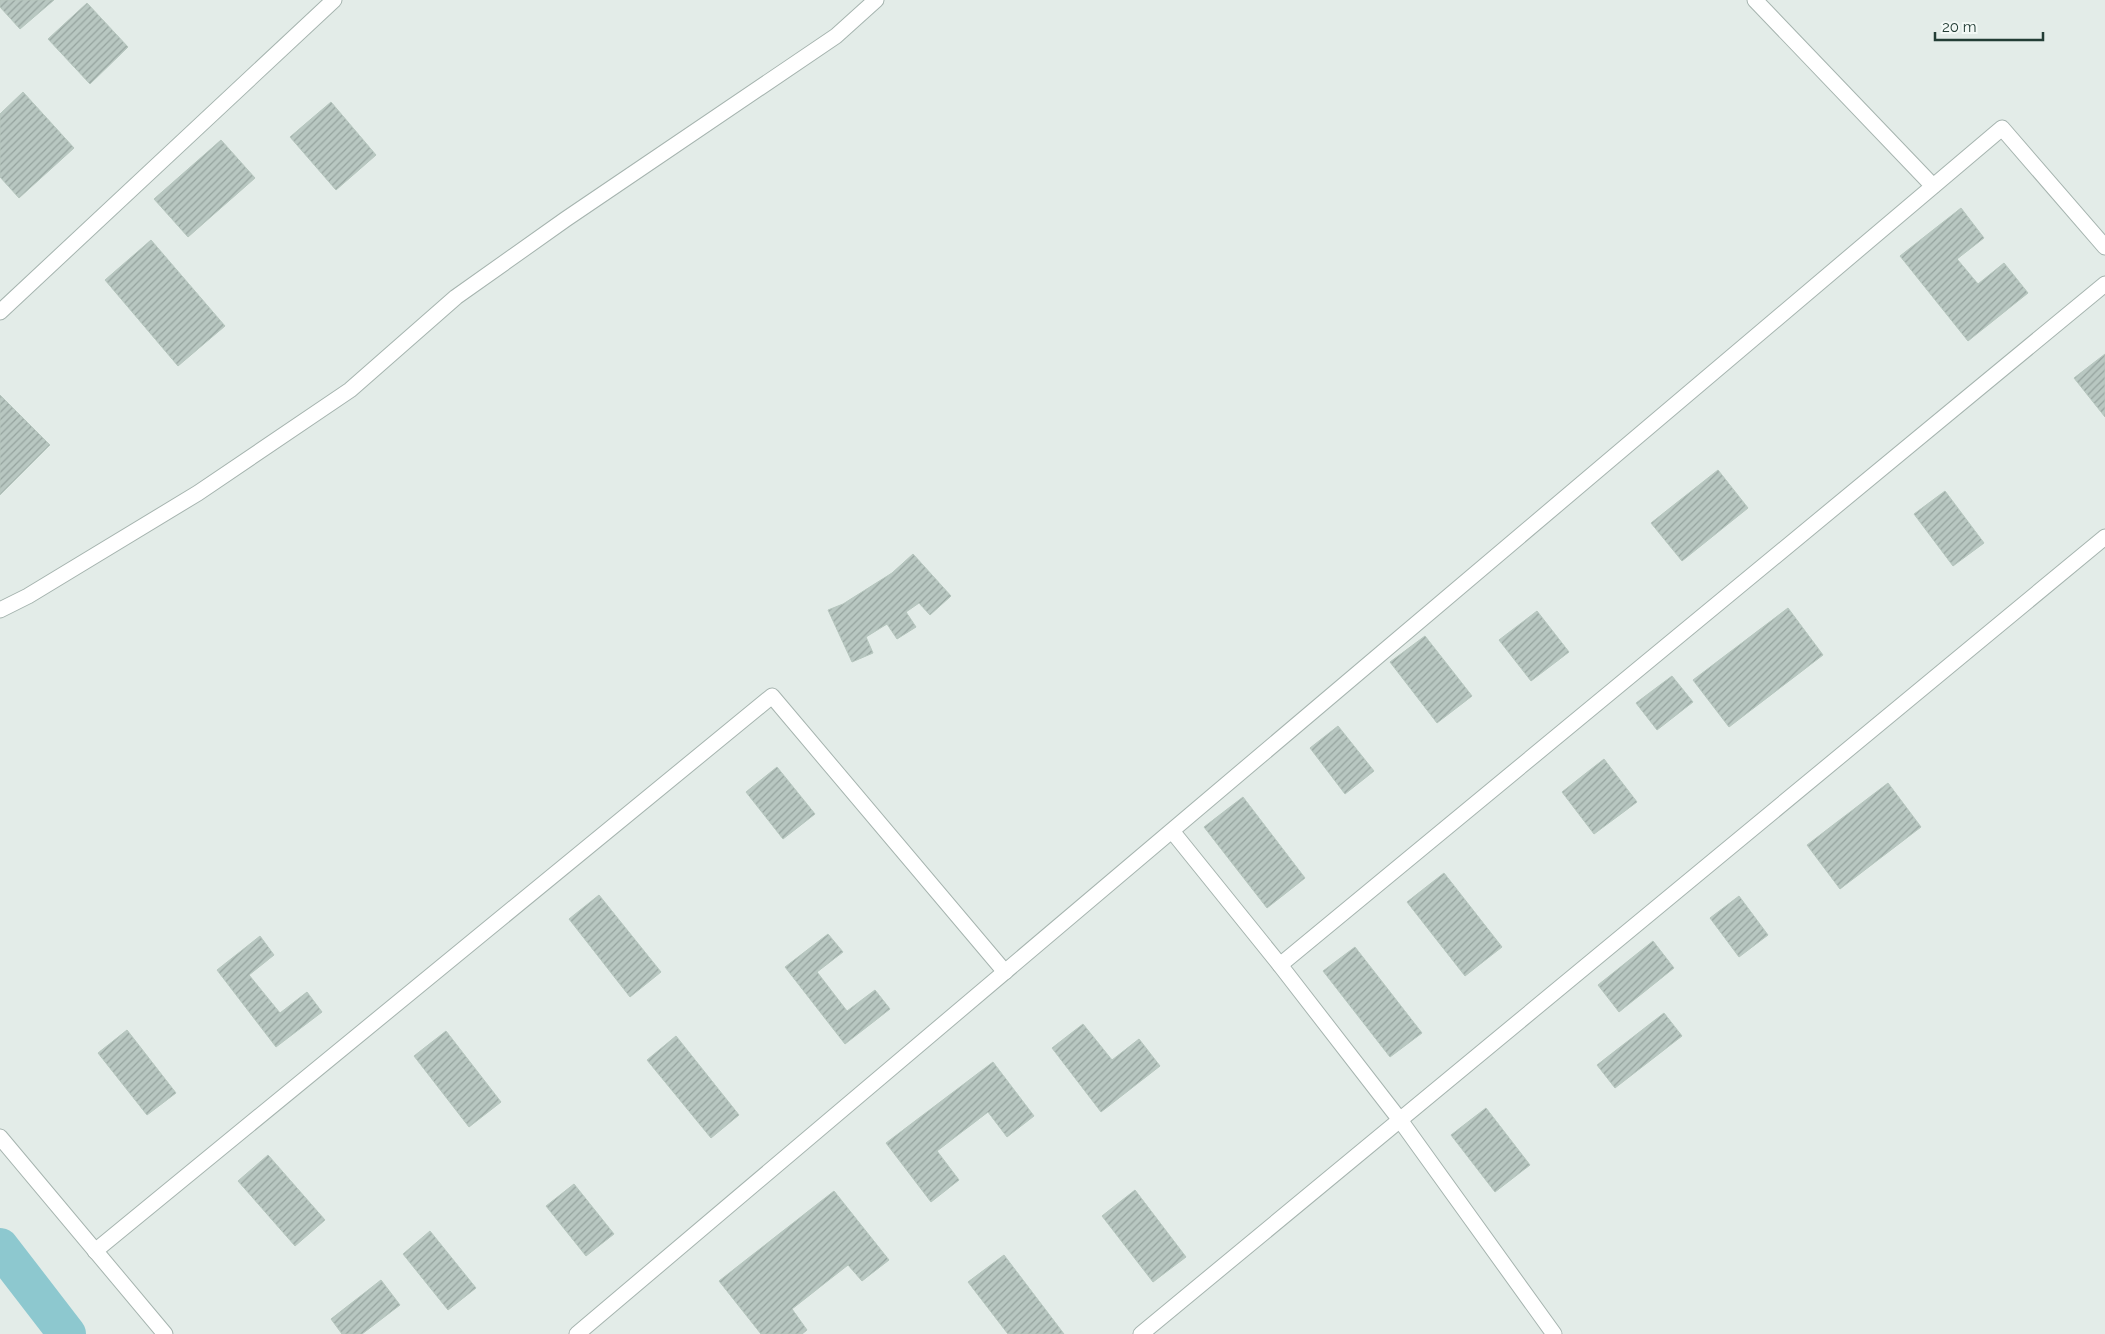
<svg xmlns="http://www.w3.org/2000/svg" width="2105" height="1334" font-family="Raleway,sans-serif">
<style>
.lines{fill:none;stroke-linecap:round;stroke-linejoin:round}
.canal{stroke:#8dc8cf;stroke-width:38}
.building{fill:url(#building-hatch);stroke:#b6c6be}
.minor-casing{stroke:#a6b4af;stroke-width:17}
.minor{stroke:#fff;stroke-width:15}
</style>
<defs>
<pattern id="building-hatch" width="6" height="6" patternUnits="userSpaceOnUse" patternTransform="scale(1.25)"><rect width="6" height="6" fill="#b8c7c1"/><path d="M-1 1l2-2M0 6l6-6M5 7l2-2" fill="none" stroke="#95a39e"/></pattern>
</defs>
<rect width="100%" height="100%" fill="#e3ece8"/>
<g class="lines">
<polyline class="canal" points="0,1247 67,1334"/>
</g>
<g class="building">
<polygon points="0,0 54,0 20,29 0,7"/>
<polygon points="87,3 128,47 90,84 48,39"/>
<polygon points="23,92 74,148 19,198 0,177 0,114"/>
<polygon points="331,102 376,155 336,190 290,137"/>
<polygon points="221,140 255,178 188,237 154,199"/>
<polygon points="1961,208 1984,238 1957,259 1978,284 2004,263 2028,293 1968,341 1900,256"/>
<polygon points="151,240 225,326 178,366 105,280"/>
<polygon points="2105,354 2105,417 2074,378"/>
<polygon points="0,395 50,445 0,495"/>
<polygon points="1718,470 1748,508 1682,561 1651,523"/>
<polygon points="1945,491 1984,543 1953,566 1914,514"/>
<polygon points="913,554 951,596 930,615 919,603 906,612 916,627 897,639 887,624 866,637 873,653 852,662 828,610 843,604 892,573"/>
<polygon points="1788,608 1823,655 1729,727 1693,680"/>
<polygon points="1537,611 1569,652 1531,681 1499,640"/>
<polygon points="1425,636 1472,696 1437,723 1390,662"/>
<polygon points="1672,676 1693,702 1657,730 1636,703"/>
<polygon points="1338,726 1374,771 1345,794 1310,748"/>
<polygon points="1604,759 1637,802 1594,834 1562,792"/>
<polygon points="777,767 815,814 783,839 746,792"/>
<polygon points="1888,783 1921,827 1840,889 1807,845"/>
<polygon points="1243,797 1305,878 1267,908 1204,827"/>
<polygon points="1444,873 1502,947 1465,976 1407,902"/>
<polygon points="599,895 661,972 630,997 569,919"/>
<polygon points="1739,896 1768,935 1739,957 1710,918"/>
<polygon points="828,934 843,952 817,972 847,1011 875,990 890,1009 845,1044 785,967"/>
<polygon points="260,936 274,955 249,975 280,1013 307,992 322,1012 276,1047 217,970"/>
<polygon points="1653,941 1674,968 1619,1012 1598,985"/>
<polygon points="1355,947 1422,1033 1390,1057 1323,971"/>
<polygon points="1664,1013 1682,1036 1615,1088 1597,1065"/>
<polygon points="1083,1024 1112,1060 1139,1039 1160,1066 1101,1112 1052,1048"/>
<polygon points="127,1030 176,1093 147,1115 98,1053"/>
<polygon points="446,1031 501,1102 469,1127 414,1056"/>
<polygon points="676,1036 739,1115 711,1138 647,1060"/>
<polygon points="993,1062 1034,1116 1007,1137 988,1112 937,1151 959,1180 931,1202 886,1143"/>
<polygon points="1486,1108 1530,1165 1495,1192 1451,1135"/>
<polygon points="268,1155 325,1220 295,1246 238,1181"/>
<polygon points="574,1184 614,1234 586,1256 546,1206"/>
<polygon points="1135,1190 1186,1257 1153,1282 1102,1216"/>
<polygon points="834,1191 889,1260 862,1281 848,1265 792,1309 807,1330 802,1334 761,1334 719,1281"/>
<polygon points="430,1231 476,1288 448,1310 403,1254"/>
<polygon points="1004,1255 1064,1334 1008,1334 968,1282"/>
<polygon points="381,1280 400,1305 362,1334 342,1334 331,1319"/>
</g>
<g class="lines">
<defs>
<g id="minor">
<polyline points="1755,0 1933,186"/>
<polyline points="0,312 334,0"/>
<polyline points="0,610 28,596 198,493 350,390 456,297 566,219 836,36 876,0"/>
<polyline points="1172,831 1280,965 1400,1120 1554,1334"/>
<polyline points="1280,965 2105,284"/>
<polyline points="0,1137 165,1334"/>
<polyline points="95,1251 772,696 1005,972"/>
<polyline points="577,1334 2002,128 2105,247"/>
<polyline points="1141,1334 2105,537"/>
</g>
</defs>
<use href="#minor" class="minor-casing"/>
<use href="#minor" class="minor"/>
</g>
<path d="M1935 32v8h108v-8" fill="none" stroke="#233d35" stroke-width="2.5"/>
<text x="1942" y="32" font-size="15" fill="#233d35" stroke="#f3f9f6" stroke-width="4" paint-order="stroke">20 m</text>
</svg>
